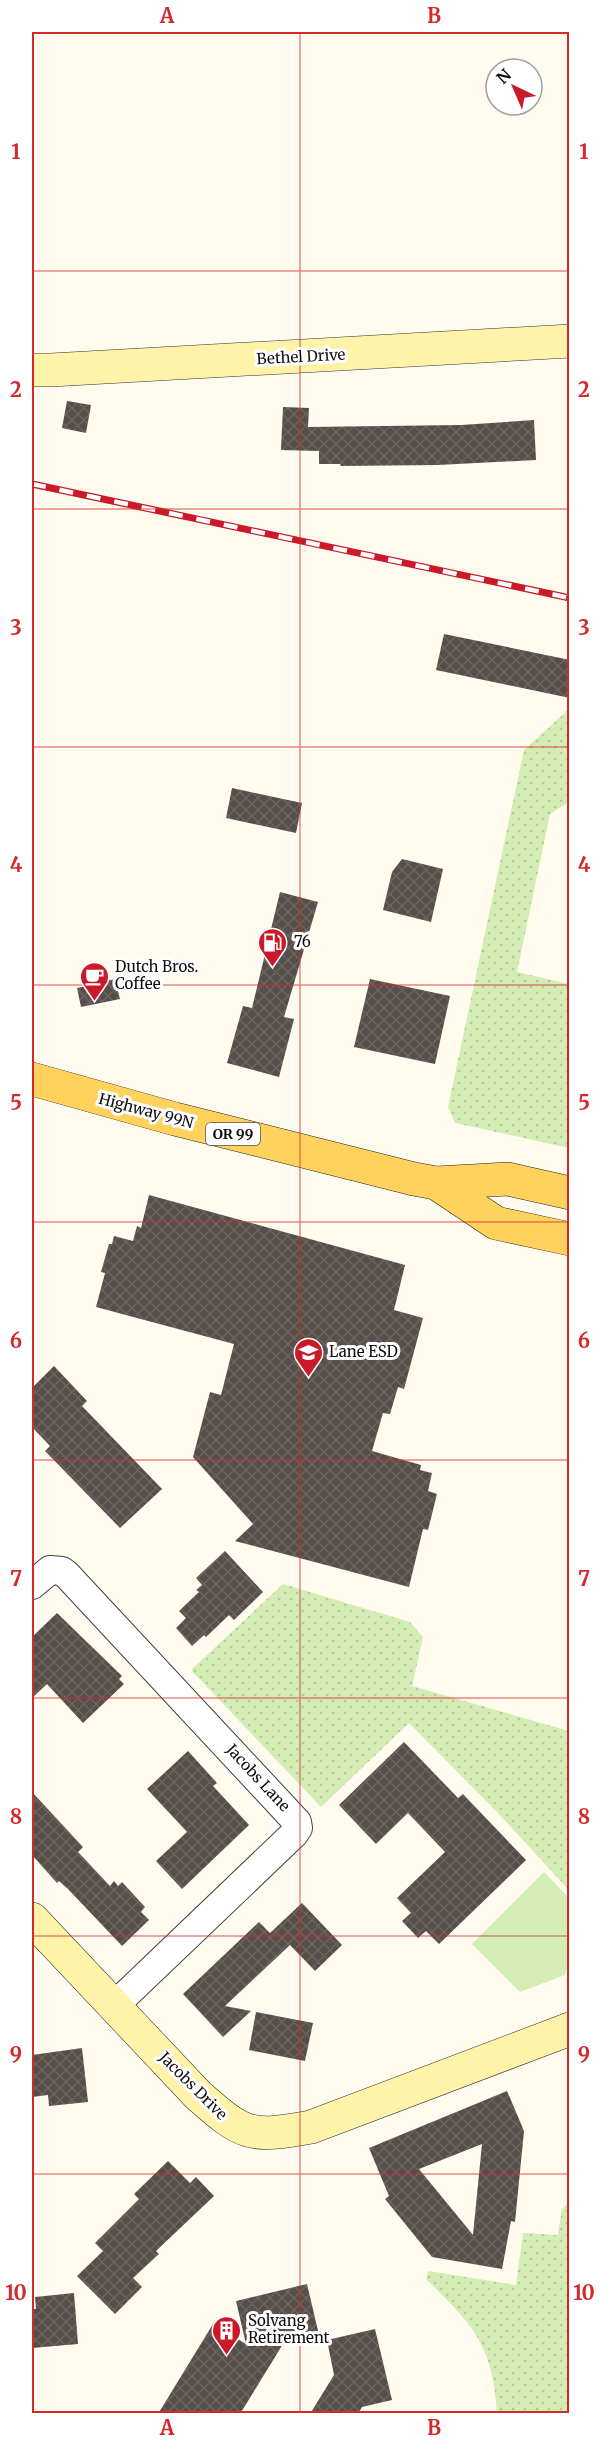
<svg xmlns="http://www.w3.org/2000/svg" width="601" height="2445" font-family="Merriweather,serif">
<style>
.grass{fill:url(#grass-dots)}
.garden{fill:#d4edb4}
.building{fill:url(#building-cross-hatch);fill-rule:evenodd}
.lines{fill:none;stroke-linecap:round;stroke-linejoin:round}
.street-casing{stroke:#414141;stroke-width:30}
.secondary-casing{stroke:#303030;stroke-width:34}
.primary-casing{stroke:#1f1f1f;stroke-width:34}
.street{stroke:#fff;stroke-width:28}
.secondary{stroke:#fff2a9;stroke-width:33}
.primary{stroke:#ffd25e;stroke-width:33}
.rail-casing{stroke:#ca1928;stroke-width:7}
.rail{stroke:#fff;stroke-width:4.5;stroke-dasharray:14;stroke-linecap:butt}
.grid{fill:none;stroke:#d62828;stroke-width:1.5;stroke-opacity:0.55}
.labels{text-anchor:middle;stroke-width:6;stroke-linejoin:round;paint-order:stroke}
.shield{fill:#fff;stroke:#565656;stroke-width:1.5}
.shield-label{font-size:14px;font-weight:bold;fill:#0e0e0e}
.street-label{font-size:15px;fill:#0e0e0e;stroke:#fff}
.poi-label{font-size:15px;fill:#0e0e0e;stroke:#fff;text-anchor:start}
.neatline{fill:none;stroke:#d62828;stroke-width:2}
.grid-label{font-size:20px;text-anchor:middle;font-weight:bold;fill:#d62828}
</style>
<defs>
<pattern id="grass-dots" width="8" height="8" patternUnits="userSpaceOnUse" patternTransform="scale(1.5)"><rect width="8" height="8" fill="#d4edb4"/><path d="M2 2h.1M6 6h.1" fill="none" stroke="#b5ca9a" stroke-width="1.8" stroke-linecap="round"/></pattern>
<pattern id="building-cross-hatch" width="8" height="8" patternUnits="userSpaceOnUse" patternTransform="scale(1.5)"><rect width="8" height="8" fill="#574e49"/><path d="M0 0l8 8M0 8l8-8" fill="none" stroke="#6a635f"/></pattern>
</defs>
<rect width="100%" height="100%" fill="#fffbee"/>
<g class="grass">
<polygon points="569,709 569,802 550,814 517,972 569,984 569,1148 455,1123 448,1107 524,750"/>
<polygon points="283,1584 410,1622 423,1637 412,1686 569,1731 569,1890 497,1812 409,1723 321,1807 191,1670"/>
<path d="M566,2205L570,2206L569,2413H497C493,2345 473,2325 426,2279L428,2271L516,2285L523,2233L558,2235L562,2209Z"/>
</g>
<polygon class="garden" points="544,1872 569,1898 570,1958 565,1975 520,1992 472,1944"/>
<g class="building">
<polygon points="67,401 91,405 86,433 62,428"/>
<polygon points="283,407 309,408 308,427 461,425 534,420 536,460 438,465 341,466 340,464 319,464 319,451 281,450"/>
<polygon points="444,634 570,660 570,698 436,670"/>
<polygon points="232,788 302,803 296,833 226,818"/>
<polygon points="402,859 443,869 431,922 383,910 392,872"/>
<polygon points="280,892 318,902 284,1017 294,1019 279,1077 227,1063 243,1006 252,1008"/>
<polygon points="115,979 120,999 81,1007 77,988"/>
<polygon points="370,979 450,996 435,1064 354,1047"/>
<polygon points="149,1195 405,1265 394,1310 423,1318 404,1389 398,1387 390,1414 383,1413 372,1451 421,1465 420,1470 432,1473 428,1491 437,1494 428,1530 423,1529 409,1587 235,1541 253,1524 193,1457 210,1392 221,1395 234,1344 96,1307 105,1273 101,1272 109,1244 112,1244 114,1236 133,1241 137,1226 141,1228"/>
<polygon points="54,1366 87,1401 82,1406 162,1489 120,1528 45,1451 50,1446 32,1427 32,1388"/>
<polygon points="225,1551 263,1592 234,1620 229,1615 206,1637 204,1635 192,1646 176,1628 186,1618 179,1611 199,1592 196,1590 202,1585 196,1578"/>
<polygon points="57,1613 122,1676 119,1679 124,1684 83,1723 47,1684 32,1698 32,1637"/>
<polygon points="404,1742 458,1798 463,1794 526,1860 439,1944 426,1931 418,1938 402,1921 411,1913 397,1898 445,1852 408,1813 376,1844 339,1805"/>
<polygon points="188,1751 217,1783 213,1786 249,1825 182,1889 156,1861 187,1832 147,1789"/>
<polygon points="32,1792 83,1847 78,1852 110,1886 114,1881 118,1886 122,1882 145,1907 141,1912 149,1920 122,1946 68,1889 59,1881 57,1883 32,1855"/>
<polygon points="302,1903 342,1945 315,1971 290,1945 225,2006 251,2011 223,2037 183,1994 259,1922 270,1933"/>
<polygon points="256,2012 313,2023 305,2061 249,2050"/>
<polygon points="82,2048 88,2102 49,2106 48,2095 32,2097 32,2055"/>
<path d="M507,2091L524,2131L515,2222L511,2221L502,2269L432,2257L385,2199L389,2196L369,2148ZM482,2144L473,2235L419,2169Z"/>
<polygon points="168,2161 190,2183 196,2177 214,2196 156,2251 159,2254 133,2278 142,2287 115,2314 77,2276 103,2251 95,2243 139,2199 134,2194"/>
<polygon points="307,2284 319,2335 283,2344 240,2414 158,2414 213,2324 246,2344 236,2301"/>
<polygon points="74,2293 78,2344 32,2348 32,2309 36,2309 35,2297"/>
<polygon points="375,2329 392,2400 362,2407 358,2414 310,2414 334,2375 327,2340"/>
</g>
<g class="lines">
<defs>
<polyline id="street" points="32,1585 50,1570 62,1571 67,1575 297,1822 298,1828 294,1834 114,2006"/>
<g id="secondary">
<polyline points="32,370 51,370 570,341"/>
<path d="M32,1919L198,2095C244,2136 250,2138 311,2127L570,2029"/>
</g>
<g id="primary">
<polyline points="32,1079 175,1119 414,1179 436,1183 508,1179 570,1193"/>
<polyline points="436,1183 496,1223 570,1239"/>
</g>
</defs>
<use href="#street" class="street-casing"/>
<use href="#secondary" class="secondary-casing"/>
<use href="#primary" class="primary-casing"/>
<use href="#street" class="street"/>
<use href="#secondary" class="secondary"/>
<use href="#primary" class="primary"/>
<defs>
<polyline id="rail" points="32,484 570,598"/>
</defs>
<use href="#rail" class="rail-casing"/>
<use href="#rail" class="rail"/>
</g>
<path class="grid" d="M300,32V2414M32,271H570M32,509H570M32,747H570M32,985H570M32,1222H570M32,1460H570M32,1698H570M32,1936H570M32,2174H570"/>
<defs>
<symbol id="fuel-pin" viewBox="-11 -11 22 30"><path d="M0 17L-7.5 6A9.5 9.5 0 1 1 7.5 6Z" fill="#ca1928" stroke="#fff"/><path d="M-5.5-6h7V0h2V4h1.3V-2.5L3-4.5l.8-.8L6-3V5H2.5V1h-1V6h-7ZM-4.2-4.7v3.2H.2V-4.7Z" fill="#fff"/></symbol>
<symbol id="cafe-pin" viewBox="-11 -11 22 30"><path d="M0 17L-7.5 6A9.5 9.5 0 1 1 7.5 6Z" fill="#ca1928" stroke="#fff"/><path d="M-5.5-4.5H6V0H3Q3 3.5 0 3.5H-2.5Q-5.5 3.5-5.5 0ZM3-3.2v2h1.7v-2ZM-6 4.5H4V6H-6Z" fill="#fff"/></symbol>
<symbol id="school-pin" viewBox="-11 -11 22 30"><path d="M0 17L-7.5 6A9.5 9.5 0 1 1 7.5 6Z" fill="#ca1928" stroke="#fff"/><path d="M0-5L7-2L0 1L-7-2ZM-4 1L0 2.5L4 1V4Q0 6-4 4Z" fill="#fff"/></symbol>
<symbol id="building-pin" viewBox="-11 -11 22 30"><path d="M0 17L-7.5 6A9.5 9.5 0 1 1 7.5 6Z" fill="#ca1928" stroke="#fff"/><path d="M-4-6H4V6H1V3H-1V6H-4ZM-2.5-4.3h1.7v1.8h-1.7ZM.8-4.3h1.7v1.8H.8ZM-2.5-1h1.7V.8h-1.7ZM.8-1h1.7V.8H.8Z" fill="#fff"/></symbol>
</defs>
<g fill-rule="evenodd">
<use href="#fuel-pin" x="256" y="926" width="33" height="45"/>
<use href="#cafe-pin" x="78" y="960" width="33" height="45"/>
<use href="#school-pin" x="292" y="1336" width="33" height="45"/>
<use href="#building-pin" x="210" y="2314" width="33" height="45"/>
</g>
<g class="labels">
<rect class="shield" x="206" y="1123" width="54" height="22" rx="4.5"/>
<g class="shield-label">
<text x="233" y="1139">OR 99</text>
</g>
<g class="street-label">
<text transform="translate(301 357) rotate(-3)" y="5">Bethel Drive</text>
<text transform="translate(146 1111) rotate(15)" y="5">Highway 99N</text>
<text transform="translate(258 1778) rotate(47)" y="5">Jacobs Lane</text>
<text transform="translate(193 2086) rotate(45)" y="5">Jacobs Drive</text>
</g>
<g class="poi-label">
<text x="294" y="947">76</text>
<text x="115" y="972">Dutch Bros.<tspan x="115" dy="17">Coffee</tspan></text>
<text x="329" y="1357">Lane ESD</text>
<text x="248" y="2326">Solvang<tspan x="248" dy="17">Retirement</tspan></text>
</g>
</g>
<rect width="601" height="2445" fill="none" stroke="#ffffff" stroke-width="66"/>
<g transform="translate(514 87) rotate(316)"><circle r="28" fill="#ffffff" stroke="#9f9f9f" stroke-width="1.5"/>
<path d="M0-4.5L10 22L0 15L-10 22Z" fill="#ca1928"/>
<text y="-9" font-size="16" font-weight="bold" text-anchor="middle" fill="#0e0e0e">N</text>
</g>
<rect x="33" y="33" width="535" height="2379" class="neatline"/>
<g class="grid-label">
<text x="167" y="23">A</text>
<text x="434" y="23">B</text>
<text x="16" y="159">1</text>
<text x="584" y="159">1</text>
<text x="16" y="397">2</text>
<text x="584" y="397">2</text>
<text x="16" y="635">3</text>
<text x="584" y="635">3</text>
<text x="16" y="872">4</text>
<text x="584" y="872">4</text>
<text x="16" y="1110">5</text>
<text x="584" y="1110">5</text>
<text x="16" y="1348">6</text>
<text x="584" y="1348">6</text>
<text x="16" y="1586">7</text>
<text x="584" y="1586">7</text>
<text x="16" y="1824">8</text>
<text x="584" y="1824">8</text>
<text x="16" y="2062">9</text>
<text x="584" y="2062">9</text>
<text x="16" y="2300">10</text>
<text x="584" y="2300">10</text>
<text x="167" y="2435">A</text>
<text x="434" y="2435">B</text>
</g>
</svg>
